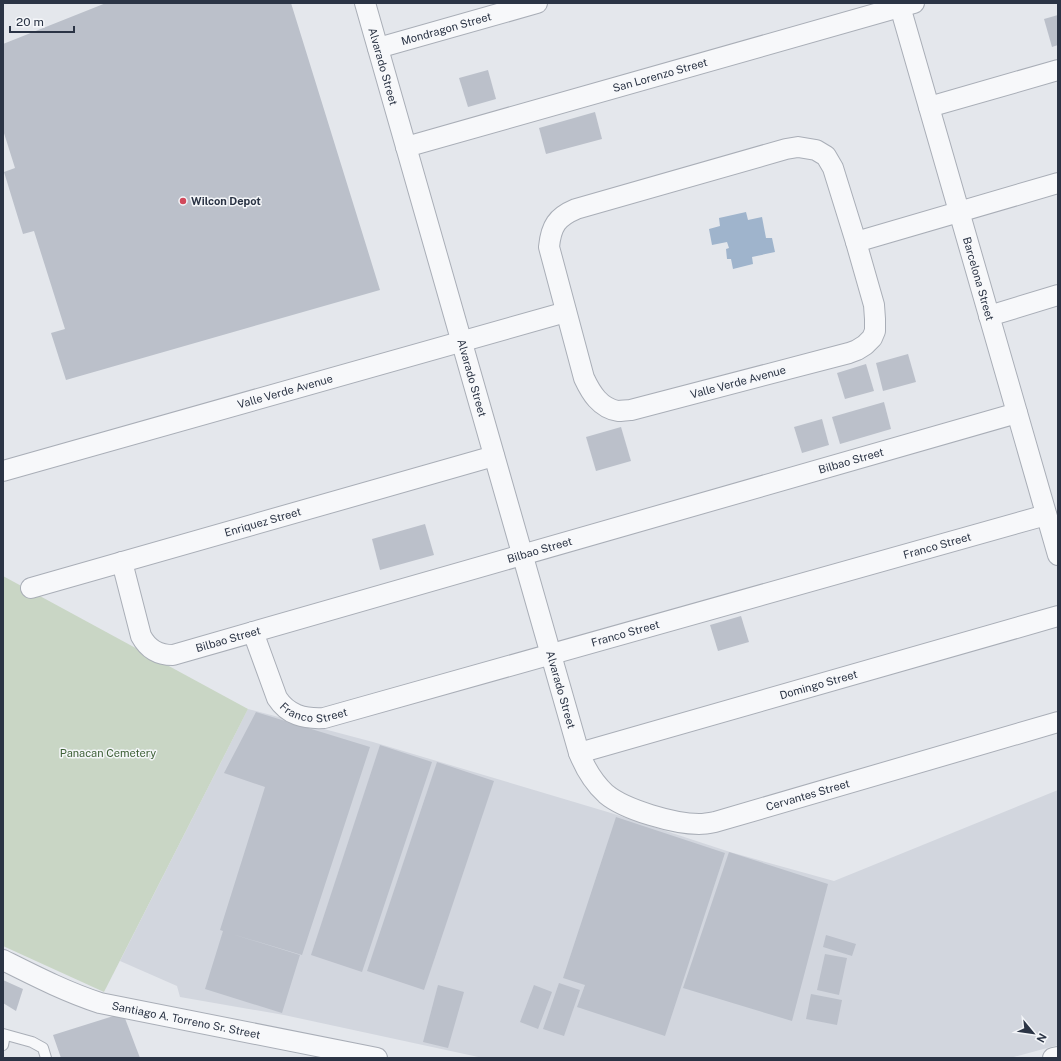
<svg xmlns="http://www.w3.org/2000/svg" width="1061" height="1061" font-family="'Public Sans',sans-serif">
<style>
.built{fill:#d2d6de}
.green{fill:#c9d6c5}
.water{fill:#9fb4cc}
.building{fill:#bbc0ca}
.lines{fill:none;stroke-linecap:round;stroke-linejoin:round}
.lane-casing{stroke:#a9aeb7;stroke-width:12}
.street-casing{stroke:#a9aeb7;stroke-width:22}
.lane{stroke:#f7f8fa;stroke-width:10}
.street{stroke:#f7f8fa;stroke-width:20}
.poi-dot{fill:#d1495b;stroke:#f4f6f9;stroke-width:1.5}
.labels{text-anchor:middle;stroke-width:3;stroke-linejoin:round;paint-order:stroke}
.street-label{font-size:11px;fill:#2b3445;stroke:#f4f6f9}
.poi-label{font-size:11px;font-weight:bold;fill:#2b3445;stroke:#f4f6f9;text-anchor:start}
.park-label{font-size:11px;fill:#3f6138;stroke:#f4f6f9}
</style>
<rect width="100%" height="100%" fill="#e4e7ec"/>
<polygon class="built" points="248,709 373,742 611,813 730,852 834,881 1058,790 1058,1045 1010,1058 483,1058 284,1015 180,997 177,986 120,961"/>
<polygon class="green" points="3,576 248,709 104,992 3,946"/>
<polygon class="water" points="746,212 748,220 762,217 766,238 772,238 775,252 752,257 753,264 733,269 731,259 727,259 726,249 729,248 727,242 712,245 709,229 720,226 719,218"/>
<g class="building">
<polygon points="106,3 291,3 380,290 66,380 51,333 65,329 34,231 23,234 4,172 15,168 3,130 3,44"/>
<polygon points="1058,15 1058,45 1052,47 1044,19"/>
<polygon points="488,70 496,99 468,107 459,78"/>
<polygon points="595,112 602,139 546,154 539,128"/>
<polygon points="908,354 916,382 883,391 876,363"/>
<polygon points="866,364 874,391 845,399 837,373"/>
<polygon points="884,402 891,429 840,444 832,417"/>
<polygon points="822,419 829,445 802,453 794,427"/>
<polygon points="621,427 631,461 596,471 586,437"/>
<polygon points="425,524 434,555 380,570 372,539"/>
<polygon points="741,616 749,642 718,651 710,625"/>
<polygon points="256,712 370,747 302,955 232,934 300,955 282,1013 205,989 223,931 220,930 265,787 224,773"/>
<polygon points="380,745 432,762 362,972 311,955"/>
<polygon points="437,762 494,781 424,990 367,971"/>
<polygon points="616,817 725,853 665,1036 577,1007 585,985 563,978"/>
<polygon points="729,852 828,884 792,1021 683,988"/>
<polygon points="826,935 856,944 852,956 823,947"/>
<polygon points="825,954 847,958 839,995 817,990"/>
<polygon points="3,980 23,989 16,1011 3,1003"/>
<polygon points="559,983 580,990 564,1036 543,1029"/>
<polygon points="438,985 464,992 448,1048 423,1042"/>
<polygon points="534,985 552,992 538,1029 520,1022"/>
<polygon points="811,994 842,1000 837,1025 806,1019"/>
<polygon points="123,1013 140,1058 61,1058 53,1035"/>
</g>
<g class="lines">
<defs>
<g id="lane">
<polyline points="3,1034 32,1042 43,1048 46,1058"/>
<polyline points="3,1045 5,1035"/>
</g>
<g id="street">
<path id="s1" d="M365,3L579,753C585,768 594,783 606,794C625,810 675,824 699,824C705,824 710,823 715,822L1058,722"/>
<path id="s2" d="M899,3L1058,555"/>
<path id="s3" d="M378,48L537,3"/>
<polyline points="929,107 1058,70"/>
<path id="s4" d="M406,147L914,3"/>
<path d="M798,147L816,150L826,156L833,168L856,242L874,305L875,319V331L872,338L865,345L857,350L849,353L631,410C627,410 622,411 618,411C600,408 591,393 584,378L549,247C551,226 557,217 576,209L786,149Z"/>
<polyline points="856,242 1058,183"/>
<polyline points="989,316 1058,295"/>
<path id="s5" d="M3,471L566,312"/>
<path id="s6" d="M122,562L141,636C148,649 158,655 173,655L1017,413"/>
<path id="s7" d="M31,588L494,456"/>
<path id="s8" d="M253,632L277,698C288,715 304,719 324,718L1046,515"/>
<path id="s9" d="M579,753L1058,616"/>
<path id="s10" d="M3,960C35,976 66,992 100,1003L377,1058"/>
<polyline points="1053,1058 1058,1057"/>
</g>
</defs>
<use href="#lane" class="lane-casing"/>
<use href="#street" class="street-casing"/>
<use href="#lane" class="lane"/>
<use href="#street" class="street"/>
</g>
<circle class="poi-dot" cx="183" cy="201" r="4"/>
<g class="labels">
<g class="street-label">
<text dy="4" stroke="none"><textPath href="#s3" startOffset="71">Mondragon Street</textPath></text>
<text dy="4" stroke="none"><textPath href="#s1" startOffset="66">Alvarado Street</textPath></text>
<text dy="4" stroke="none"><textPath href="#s4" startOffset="264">San Lorenzo Street</textPath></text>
<text dy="4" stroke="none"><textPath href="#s2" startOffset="287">Barcelona Street</textPath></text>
<text dy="4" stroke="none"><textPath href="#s1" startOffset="390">Alvarado Street</textPath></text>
<text transform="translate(738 382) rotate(-15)" y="4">Valle Verde Avenue</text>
<text dy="4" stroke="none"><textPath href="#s5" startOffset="293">Valle Verde Avenue</textPath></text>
<text dy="4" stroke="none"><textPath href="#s6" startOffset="821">Bilbao Street</textPath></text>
<text dy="4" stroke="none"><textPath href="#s7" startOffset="241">Enriquez Street</textPath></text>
<text dy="4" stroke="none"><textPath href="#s8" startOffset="761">Franco Street</textPath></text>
<text dy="4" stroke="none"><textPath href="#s6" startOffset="497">Bilbao Street</textPath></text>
<text dy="4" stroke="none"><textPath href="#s8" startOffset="437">Franco Street</textPath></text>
<text dy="4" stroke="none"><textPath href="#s6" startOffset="173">Bilbao Street</textPath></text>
<text dy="4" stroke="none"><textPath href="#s9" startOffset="249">Domingo Street</textPath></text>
<text dy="4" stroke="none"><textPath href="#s1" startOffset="714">Alvarado Street</textPath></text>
<text dy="4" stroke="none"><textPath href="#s8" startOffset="113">Franco Street</textPath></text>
<text dy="4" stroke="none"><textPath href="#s1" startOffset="1041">Cervantes Street</textPath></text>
<text dy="4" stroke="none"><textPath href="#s10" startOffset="194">Santiago A. Torreno Sr. Street</textPath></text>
</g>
<g class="poi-label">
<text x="191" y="205">Wilcon Depot</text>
</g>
<g class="park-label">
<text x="108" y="757">Panacan Cemetery</text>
</g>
</g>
<rect width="1061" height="1061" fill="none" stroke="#2b3445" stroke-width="8"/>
<g transform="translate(1033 1033) rotate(119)" stroke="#f4f6f9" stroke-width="3" paint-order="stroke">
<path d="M0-3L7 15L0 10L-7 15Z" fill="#2b3445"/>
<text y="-6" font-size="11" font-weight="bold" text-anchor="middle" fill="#2b3445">N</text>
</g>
<path d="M10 26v6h64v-6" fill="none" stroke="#2b3445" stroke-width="2"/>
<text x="16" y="26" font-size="12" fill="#2b3445" stroke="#f4f6f9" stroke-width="3" paint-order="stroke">20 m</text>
</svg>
